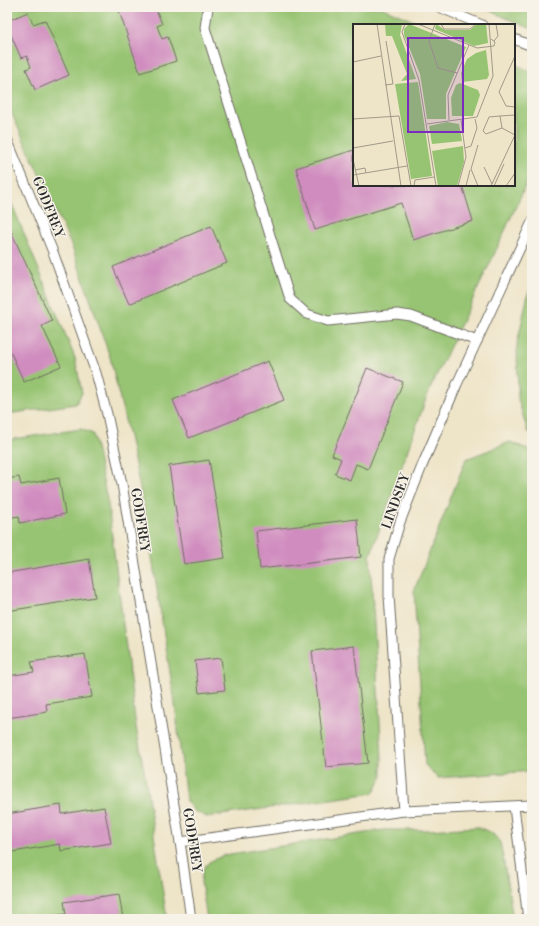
<svg xmlns="http://www.w3.org/2000/svg" width="539" height="926" font-family="'Libre Bodoni',serif">
<style>
.green{fill:#97c472;stroke:#61784e}
.building{fill:#d08cbf}
.lines{fill:none;stroke-linecap:round;stroke-linejoin:round}
.lane-casing{stroke:#6f6c62;stroke-width:11}
.lane{stroke:#fff;stroke-width:9}
.labels{text-anchor:middle;stroke-width:3;stroke-linejoin:round;paint-order:stroke}
.street-label{font-size:13px;fill:#2b2b2b;stroke:#f7f3e8}
.inset-road{fill:none;stroke:#a09a89;stroke-width:1}
.view{fill:#7b2cbf;fill-opacity:0.15;stroke:#7b2cbf;stroke-width:2}
.inset-edge{fill:none;stroke:#2b2b2b;stroke-width:2}
</style>
<rect width="100%" height="100%" fill="#f7f3e8"/>
<filter id="ink" filterUnits="userSpaceOnUse"><feTurbulence type="fractalNoise" baseFrequency=".025" numOctaves="2"/><feDisplacementMap in="SourceGraphic" scale="8" xChannelSelector="R" yChannelSelector="G"/><feConvolveMatrix kernelMatrix="1 2 1 2 8 2 1 2 1" color-interpolation-filters="sRGB"/></filter>
<filter id="wash" filterUnits="userSpaceOnUse"><feTurbulence type="fractalNoise" baseFrequency=".012" numOctaves="4" result="noise"/><feDisplacementMap in="SourceGraphic" scale="16" xChannelSelector="R" yChannelSelector="G"/><feGaussianBlur stdDeviation="0.9" result="paint"/><feColorMatrix in="noise" values="0 0 0 0 0 0 0 0 0 0 0 0 0 0 0 0 0 1.4 0 .05"/><feComposite in="paint" operator="in"/></filter>
<g filter="url(#wash)">
<rect width="100%" height="100%" fill="#eee4c7"/>
<g class="green">
<polygon points="7,7 381,7 423,25 354,25 354,185 514,185 514,64 532,72 532,171 493,257 428,393 370,556 382,757 382,777 373,793 207,817 194,811 186,801 175,704 144,507 130,441 110,357 72,247 7,103"/>
<polygon points="481,7 532,7 532,29"/>
<polygon points="7,192 75,358 82,393 76,404 7,414"/>
<polygon points="532,286 532,432 528,432 518,399 517,344 528,294"/>
<polygon points="81,429 93,434 108,504 136,727 144,770 167,919 7,919 7,440"/>
<polygon points="510,442 532,451 532,771 438,778 425,765 414,591 466,459"/>
<polygon points="478,827 492,833 500,842 503,857 513,919 207,919 201,882 203,869 209,862 224,855 384,830 428,830"/>
</g>
<g id="blocks">
<g class="building">
<polygon points="121,7 155,7 162,24 157,26 162,39 168,37 176,61 140,73 118,8"/>
<polygon points="28,12 33,24 45,20 69,75 35,90 26,69 31,67 27,56 21,58 7,26 7,21"/>
<polygon points="354,150 354,185 462,185 473,221 413,240 401,203 315,230 296,168"/>
<polygon points="211,226 227,263 129,304 113,267"/>
<polygon points="10,229 52,321 42,326 61,366 24,382 7,344 7,331 11,329 7,321 7,230"/>
<polygon points="268,361 284,400 189,438 173,400"/>
<polygon points="367,368 403,382 368,469 356,464 350,480 335,474 341,459 332,455"/>
<polygon points="209,460 225,558 184,564 169,466"/>
<polygon points="19,477 21,485 59,478 65,514 20,523 19,516 7,518 7,479"/>
<polygon points="357,519 361,557 260,569 256,531"/>
<polygon points="89,559 95,597 7,611 7,573"/>
<polygon points="354,646 368,763 326,767 312,651"/>
<polygon points="85,654 92,697 46,704 47,712 7,718 7,676 34,672 31,662"/>
<polygon points="221,658 225,690 199,693 195,661"/>
<polygon points="61,805 62,814 104,807 111,843 61,851 60,844 7,853 7,814"/>
<polygon points="119,894 123,919 37,919 37,918 66,914 64,902"/>
</g>
</g>
</g>
<g filter="url(#ink)">
<use href="#blocks" fill-opacity="0" stroke="#6f6c62" stroke-width="1"/>
<g class="lines">
<defs>
<g id="lane">
<polyline points="208,7 205,28 290,299 307,314 328,321 397,314 411,316 477,341"/>
<polyline points="439,7 482,25"/>
<polyline points="514,39 532,46"/>
<polyline points="7,139 53,252 96,373 107,414 122,484 180,842 191,919"/>
<polyline points="514,807 528,919"/>
<polyline points="404,811 389,596 389,559 400,522 422,466 457,384 532,222"/>
<polyline points="180,842 404,811 532,805"/>
</g>
</defs>
<use href="#lane" class="lane-casing"/>
<use href="#lane" class="lane"/>
</g>
</g>
<g class="labels">
<g class="street-label">
<text transform="translate(49 207) rotate(68)" y="5">GODFREY</text>
<text transform="translate(395 501) rotate(-70)" y="5">LINDSEY</text>
<text transform="translate(141 520) rotate(81)" y="5">GODFREY</text>
<text transform="translate(193 840) rotate(81)" y="5">GODFREY</text>
</g>
</g>
<g transform="translate(353 24)">
<rect width="162" height="162" fill="#eee4c7"/>
<path d="M32,0H49L47,11L63,55L48,57L54,50L39,12H33ZM56,0L113,23L93,70V95H74L67,50L51,11V5ZM83,0L92,6H117L124,0H133L135,19L121,22L82,5ZM133,26L136,51L134,55L109,58L108,49L114,35L123,29ZM65,58L79,152L58,155L42,60ZM107,59L125,66L127,71L120,92H99L98,74L103,61ZM94,98L106,100L109,117L79,120L76,102ZM110,122L111,138L104,162H85L79,127Z" fill="#97c472"/>
<path class="inset-road" d="M24,0L48,162M52,0L49,8L66,56L83,162M65,0L124,24L141,22L142,18L138,15M82,0L76,17L85,44L104,49M88,0L91,5H117L123,0M141,17L145,12L143,0M162,32L146,68L153,82L162,83M0,38L28,32M32,61L40,60L33,17M147,92L162,91M0,95L46,92L58,162M96,96L95,71L116,21M74,100L124,93L140,52L136,0M149,104L147,92L136,93L130,107L133,110L149,104L162,111M0,124L40,117M112,124L118,122L124,104L122,95M0,135L6,162M131,143L139,160M2,146L12,144L13,149M0,151L54,142M61,162L62,156L81,153M105,162L113,133L108,96M113,162L117,146M125,162L118,145L125,121M138,162L162,111M141,162L151,140M153,162L162,149"/>
<path class="view" d="M55,14H110V108H55Z"/>
<rect width="162" height="162" class="inset-edge"/>
</g>
<rect width="539" height="926" fill="none" stroke="#f7f3e8" stroke-width="24"/>
</svg>
